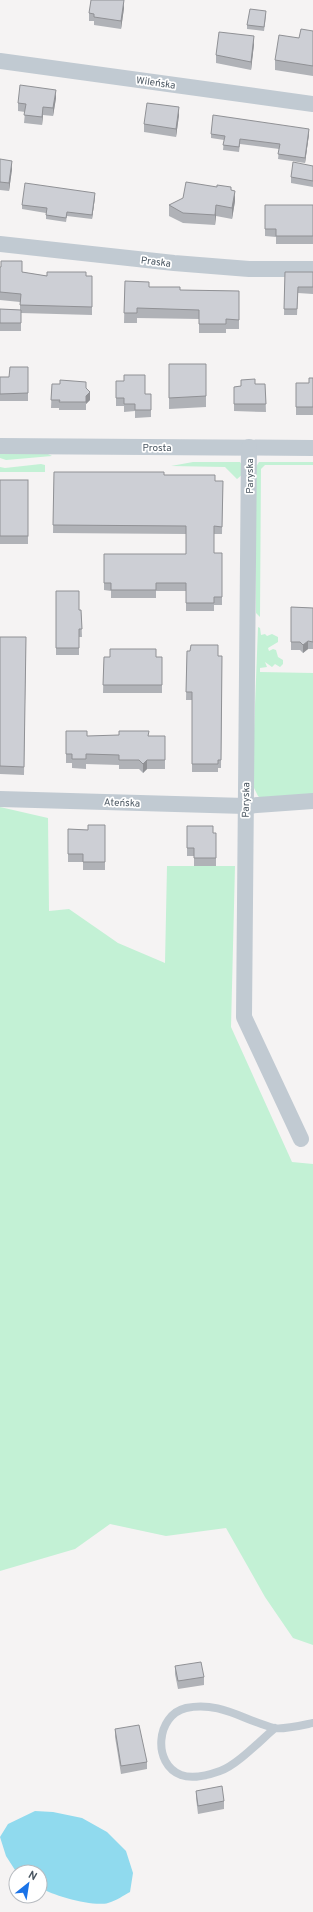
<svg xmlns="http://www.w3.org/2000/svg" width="313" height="1912" font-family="Overpass,sans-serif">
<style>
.green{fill:#c3f1d5}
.water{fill:#90daee}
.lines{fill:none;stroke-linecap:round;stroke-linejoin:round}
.service{stroke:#c1cad2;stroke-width:8}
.minor{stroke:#c1cad2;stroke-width:16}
.wall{fill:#b0b2b7}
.shaded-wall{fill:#909195}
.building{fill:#cdcfd5;stroke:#909195}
.labels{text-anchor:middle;stroke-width:3.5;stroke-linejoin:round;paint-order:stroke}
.street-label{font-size:10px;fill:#4a5661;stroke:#fff}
</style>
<rect width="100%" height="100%" fill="#f5f3f3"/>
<g class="green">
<polygon points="0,453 46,453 52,456 6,460 0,458"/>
<polygon points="193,462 240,462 242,465 243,474 237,479 225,467 171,466"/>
<polygon points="259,462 313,462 313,465 265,465 261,469 260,617 256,613 255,473 256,467"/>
<polygon points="41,464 45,465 45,472 0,472 0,467 5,468"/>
<polygon points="258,627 260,628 261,635 265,634 267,636 272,634 278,637 278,642 268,648 269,651 273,649 276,650 278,657 283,660 283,664 280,667 275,664 272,667 265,662 267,667 260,668 260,672 313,673 313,798 267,804 258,796 252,784"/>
<polygon points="0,807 48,818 49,911 69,909 118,943 165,963 167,866 235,866 231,1027 292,1162 313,1164 313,1645 293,1638 265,1597 226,1528 166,1536 110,1524 75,1549 0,1571"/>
</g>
<path class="water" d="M35,1811L53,1812L82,1818L107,1832L126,1851L133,1873L130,1892C124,1895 116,1901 108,1903C94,1907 52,1896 40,1887V1872H18L15,1870L6,1856L0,1837L8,1824Z"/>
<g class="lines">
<path class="service" d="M275,1728C261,1740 236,1766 220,1771C209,1775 192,1779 181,1775C152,1764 156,1715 186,1708C220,1701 243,1720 274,1728C282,1730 303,1725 313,1723"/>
<g class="minor">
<polyline points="0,61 313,104"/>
<polyline points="0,244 174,263 249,269 313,269"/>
<polyline points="0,446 313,448"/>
<polyline points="249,447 244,1017 301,1139"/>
<polyline points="0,799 245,806 313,801"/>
</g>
</g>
<g class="wall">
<polygon points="124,8 121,29 94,25 94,21 89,21 89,13"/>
<polygon points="266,16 264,31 247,29 247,25"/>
<polygon points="313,31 313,76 275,70 275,60 299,38"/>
<polygon points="254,44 251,70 216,63 216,55"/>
<polygon points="56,98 53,116 43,115 42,125 24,123 25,112 18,111 18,103"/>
<polygon points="179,115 176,137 144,132 144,124"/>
<polygon points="211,134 309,134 305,163 278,159 279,149 240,144 239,152 223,150 224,140 211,138"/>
<polygon points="0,159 12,169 9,191 0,190"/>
<polygon points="313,166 313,187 291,183 291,177"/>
<polygon points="231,190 235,201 232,219 216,216 215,225 183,223 169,216 169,205"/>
<polygon points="95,197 92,219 67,216 66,222 46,219 46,213 22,209 22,205"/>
<polygon points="265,205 313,205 313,244 276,244 276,237 265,236"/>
<polygon points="0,267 22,272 47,276 92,276 92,315 21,313 21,331 0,331 0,309 20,310 20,302 0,300"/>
<polygon points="285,272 313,272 313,294 298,293 297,315 284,315"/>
<polygon points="125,281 149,287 180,290 239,291 239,329 226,329 226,333 199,333 199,319 137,318 137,323 124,323"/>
<polygon points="169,364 206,364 206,407 169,409"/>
<polygon points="28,367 28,401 0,401 0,377 9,377"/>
<polygon points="313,378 313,415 296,415 296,383 309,383"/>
<polygon points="116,381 145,394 151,394 151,417 135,418 135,411 124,412 124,406 116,406"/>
<polygon points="52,384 86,388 90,400 86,404 86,410 59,410 59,408 51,408"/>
<polygon points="255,384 265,384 266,412 234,411 234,387"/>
<polygon points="54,472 164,475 215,481 223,481 222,534 214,534 214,553 222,553 222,605 214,605 214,611 186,611 186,591 156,591 156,598 111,598 111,591 104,590 104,554 186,554 186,534 53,533"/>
<rect x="0" y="480" width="28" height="64"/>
<polygon points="56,591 79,610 81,610 82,637 79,637 79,655 56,655"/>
<polygon points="291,607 313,608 313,649 308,649 303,653 300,650 291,650"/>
<polygon points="0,637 26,637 24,775 0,774"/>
<polygon points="187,651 218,656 222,656 221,768 218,768 218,772 192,772 192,700 186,700"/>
<polygon points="104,657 162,657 162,693 103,693"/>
<polygon points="66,731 87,736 165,736 165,769 147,769 143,773 139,769 119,769 119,765 86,764 86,769 72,768 72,763 66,763"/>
<polygon points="105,825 105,870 83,870 83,862 68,862 68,829 88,830"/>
<polygon points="187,826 213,833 216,833 216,866 194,866 194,856 187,856"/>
<polygon points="175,1666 204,1677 204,1685 178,1689 175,1674"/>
<polygon points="115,1729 147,1762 147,1769 121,1774 115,1737"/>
<polygon points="196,1791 224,1801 224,1809 198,1814 196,1798"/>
</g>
<g class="shaded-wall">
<polygon points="124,0 124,8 121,29 121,21"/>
<polygon points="254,36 254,44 251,70 251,62"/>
<polygon points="56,90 56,98 53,116 53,108"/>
<polygon points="43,107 43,115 42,125 42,117"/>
<polygon points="179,107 179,115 176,137 176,129"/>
<polygon points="309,129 309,134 305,163 305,158"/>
<polygon points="12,161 12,169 9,191 9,183"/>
<polygon points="235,191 235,201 232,219 232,208"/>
<polygon points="95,193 95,197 92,219 92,215"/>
<polygon points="216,205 216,216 215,225 215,215"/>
<polygon points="90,392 90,400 86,404 86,396"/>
<polygon points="308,641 308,649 303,653 303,645"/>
<polygon points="147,760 147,769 143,773 143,764"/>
</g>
<g class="building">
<polygon points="91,0 124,0 121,21 94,17 94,14 89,13"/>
<polygon points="250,9 266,11 264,27 247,25"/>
<polygon points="301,29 313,31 313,66 275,60 279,35 299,38"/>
<polygon points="219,32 254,36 251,62 216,55"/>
<polygon points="20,85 56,90 53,108 43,107 42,117 24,115 26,104 18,103"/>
<polygon points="147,103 179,107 176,129 144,124"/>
<polygon points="213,115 309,129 305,158 278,154 280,144 240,139 239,147 223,145 225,136 211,134"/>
<polygon points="0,159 12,161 9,183 0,182"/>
<polygon points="293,162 313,166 313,181 291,177"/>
<polygon points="186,182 217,187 217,185 231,187 231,190 235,191 232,208 216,205 215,215 183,213 169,205 183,198"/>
<polygon points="25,183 95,193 92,215 67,212 66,218 46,215 47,208 22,205"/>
<polygon points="265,205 313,205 313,236 276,236 276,229 265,229"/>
<polygon points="1,261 22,261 22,272 47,276 47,272 86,272 86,276 92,276 92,307 20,305 21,294 0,292 0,267 1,267"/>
<polygon points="285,272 313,272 313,287 298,287 297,309 284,309"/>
<polygon points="125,281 149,282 149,287 180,287 180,290 239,291 239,320 226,319 226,324 199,324 199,310 137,308 137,313 124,313"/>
<polygon points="0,309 21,310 21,323 0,323"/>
<polygon points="169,364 206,364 206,396 169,398"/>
<polygon points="10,367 28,367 28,393 0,394 0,377 9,377"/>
<polygon points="124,375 145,375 145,394 151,394 151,410 135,410 135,404 124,404 124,398 116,398 116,381 124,381"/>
<polygon points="309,378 313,378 313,407 296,407 296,383 309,383"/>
<polygon points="255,379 255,384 265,384 266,404 234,404 234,387 241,386 241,380"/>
<polygon points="60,380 86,382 86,388 90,392 86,396 86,402 59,402 60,400 51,400 52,384 60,384"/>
<polygon points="54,472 164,472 164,475 215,475 215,481 223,481 222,527 214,526 214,553 222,553 222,597 214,597 214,603 186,603 186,583 156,583 156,590 111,590 111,583 104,583 104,554 186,554 186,526 53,525"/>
<rect x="0" y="480" width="28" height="56"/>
<polygon points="56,591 79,591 79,610 81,610 82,629 79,629 79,648 56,648"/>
<polygon points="291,607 313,608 313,642 308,641 303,645 300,642 291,642"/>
<polygon points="0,637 26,637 24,767 0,766"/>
<polygon points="191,645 218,645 218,656 222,656 221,760 218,760 218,764 192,764 192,692 186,692 187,651 190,651"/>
<polygon points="110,649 156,649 156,657 162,657 162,685 103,685 104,657 110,657"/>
<polygon points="66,731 87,731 87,736 119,735 119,731 149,731 148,736 165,736 165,760 147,760 143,764 139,760 119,760 119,755 86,754 86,759 72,759 72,754 66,754"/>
<polygon points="88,825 105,825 105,862 83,862 83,854 68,854 68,829 88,830"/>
<polygon points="187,826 213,826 213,833 216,833 216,858 194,858 194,848 187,848"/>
<polygon points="201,1662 204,1677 178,1681 175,1666"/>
<polygon points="139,1725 147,1762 121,1766 115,1729"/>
<polygon points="222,1786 224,1801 198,1806 196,1791"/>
</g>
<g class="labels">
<g class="street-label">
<text transform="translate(156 82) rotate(8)" y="4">Wileńska</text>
<text transform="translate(156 261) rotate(7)" y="4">Praska</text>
<text x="157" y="451">Prosta</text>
<text transform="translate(249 476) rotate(-90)" y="4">Paryska</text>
<text transform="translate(245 800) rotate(-89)" y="4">Paryska</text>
<text transform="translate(122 802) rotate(2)" y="4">Ateńska</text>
</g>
</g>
<g transform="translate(28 1884) rotate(30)"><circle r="19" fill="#ffffff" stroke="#b7bbc0"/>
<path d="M0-3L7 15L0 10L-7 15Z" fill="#1a73e8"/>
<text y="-6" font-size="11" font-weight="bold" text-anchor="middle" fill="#4a5661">N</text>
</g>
</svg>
